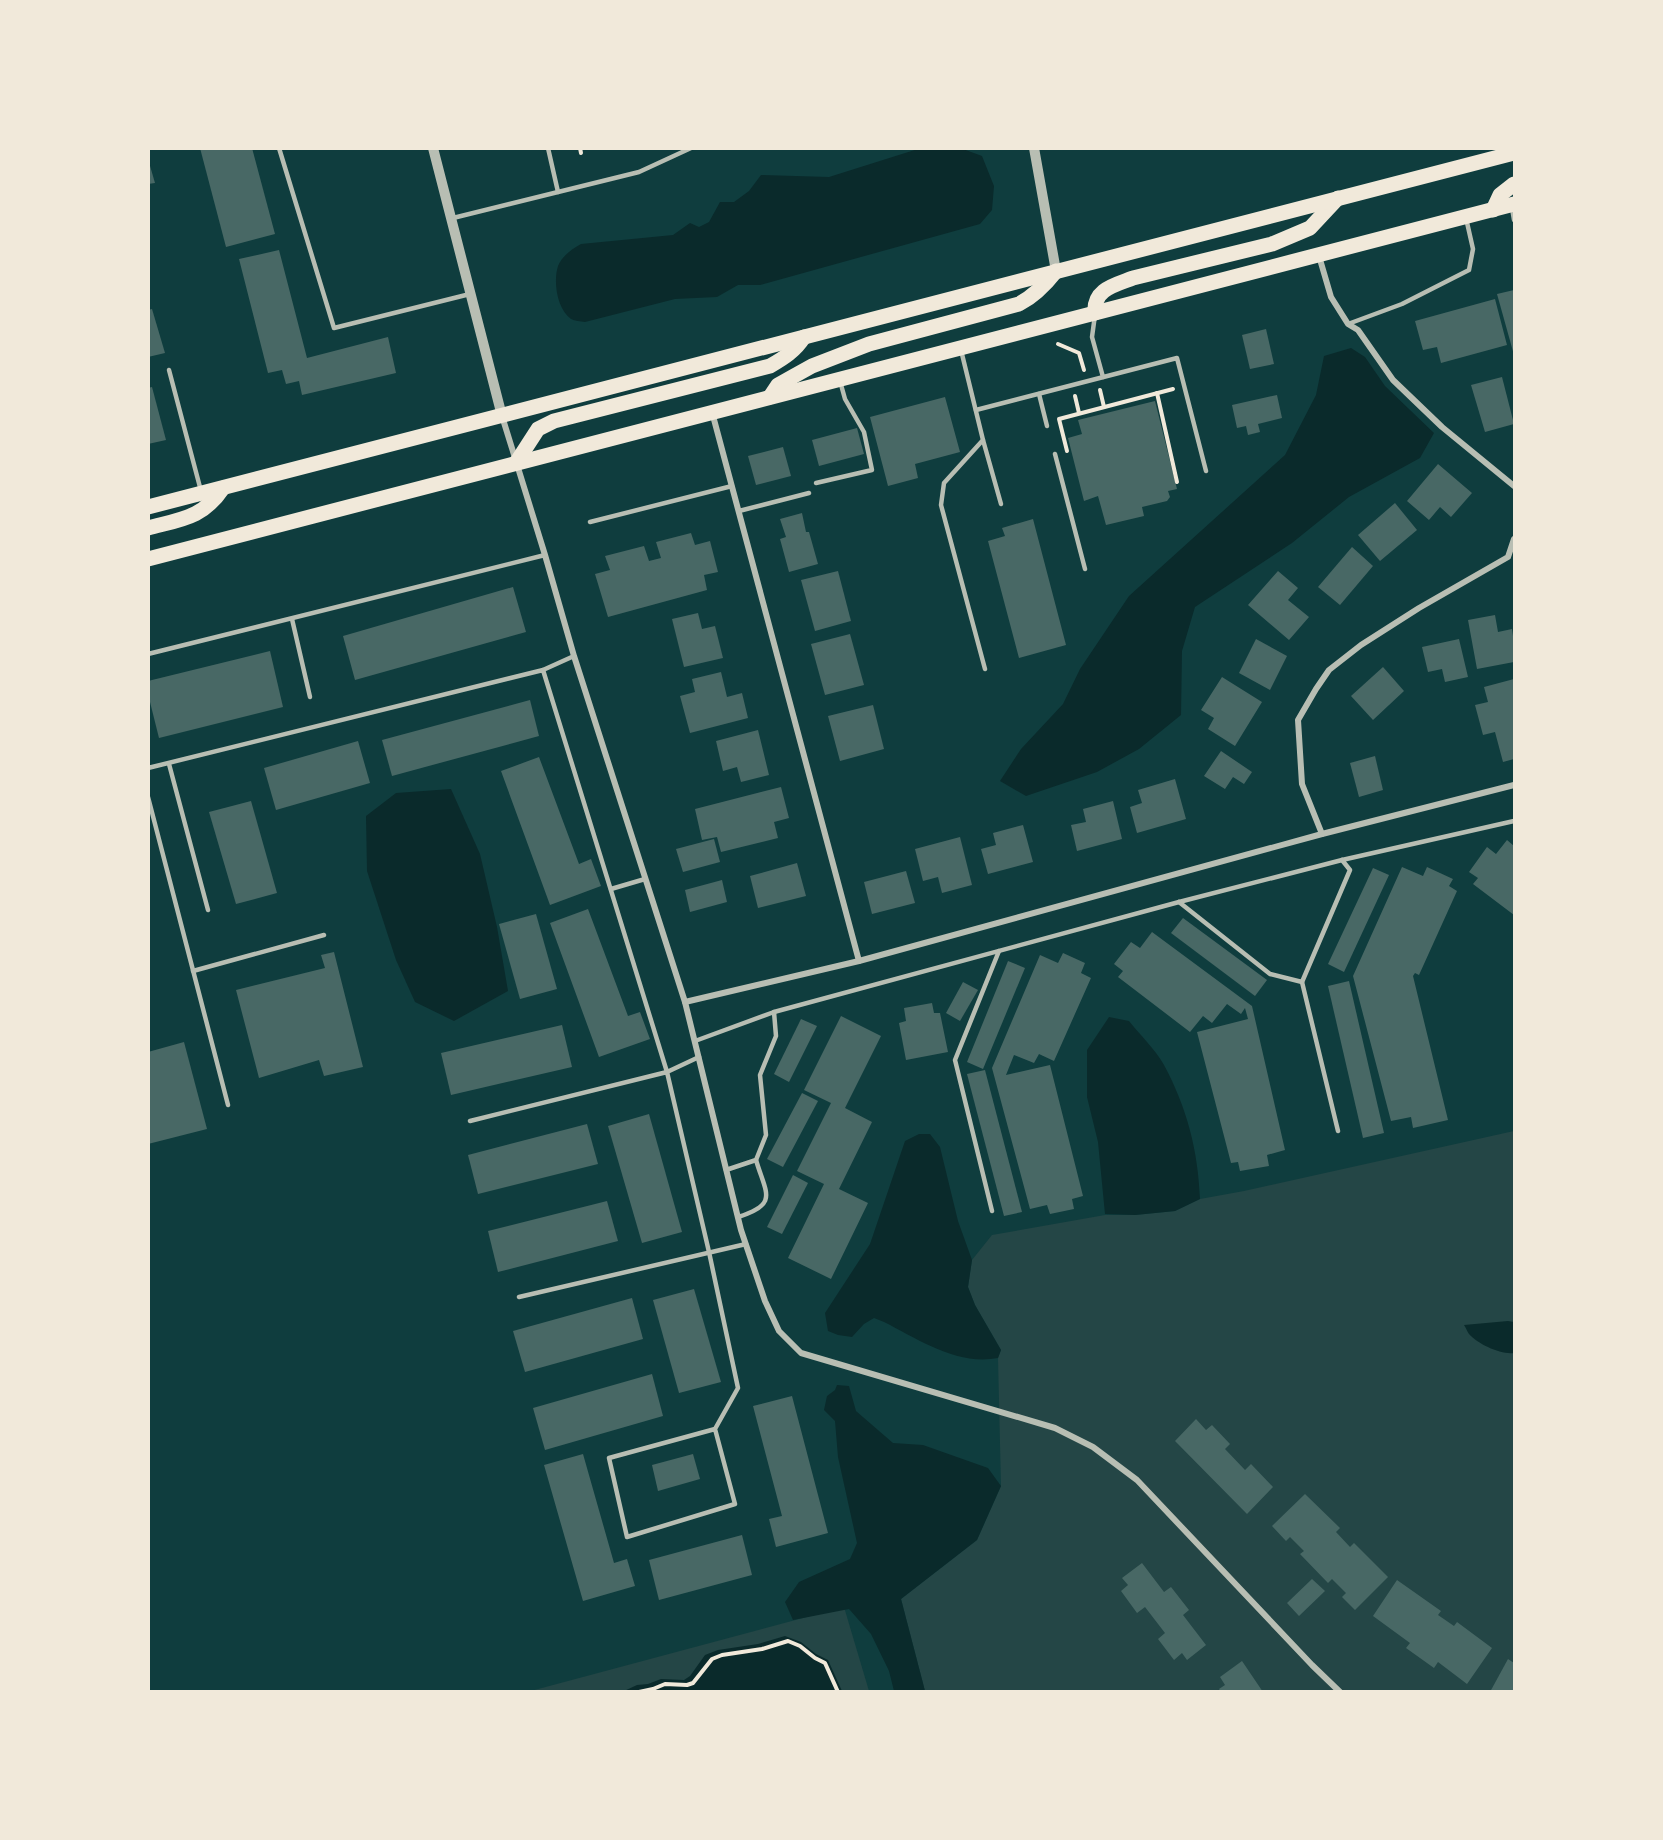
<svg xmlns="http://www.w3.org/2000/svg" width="1663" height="1840" font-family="'Crimson Pro',serif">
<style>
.green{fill:#244646}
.water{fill:#0a2a2b}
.building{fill:#486865}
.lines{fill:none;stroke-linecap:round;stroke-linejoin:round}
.path{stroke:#f1e9da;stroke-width:4}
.service{stroke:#b8beb3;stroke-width:4.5}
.minor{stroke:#b8beb3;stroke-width:6}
.tertiary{stroke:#b8beb3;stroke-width:10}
.primary{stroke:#f1e9da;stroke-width:15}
</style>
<rect width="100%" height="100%" fill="#0f3d3e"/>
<g class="green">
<polygon points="1514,1131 1514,1691 925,1691 901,1599 977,1540 1001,1486 998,1358 1001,1350 975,1305 968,1287 972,1260 992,1235 1105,1215 1135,1215 1175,1211 1200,1199 1244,1191"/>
<polygon points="844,1607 869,1691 527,1692"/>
</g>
<g class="water">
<path d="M921,148L963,149L982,156L994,186L992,210L980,224L760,285H738L717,297L675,299L585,322C580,321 575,321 571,319C557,309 553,282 558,266C562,256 572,249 581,244L673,235L690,223L699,227L709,222L720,202H734L749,191L761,175L829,177Z"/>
<polygon points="1351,348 1365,357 1385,386 1434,433 1420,458 1349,497 1292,543 1195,607 1182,651 1181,715 1139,749 1097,772 1026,796 1000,781 1021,749 1063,704 1080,669 1129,596 1285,455 1316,395 1324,356"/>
<polygon points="451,789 480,854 497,927 508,991 454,1021 415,1002 396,960 367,871 366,816 396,793"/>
<path d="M1109,1017L1129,1021C1140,1035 1155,1049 1164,1065C1187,1108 1198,1150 1200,1199L1175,1211L1135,1215L1105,1214L1098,1142L1087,1097V1050Z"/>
<path d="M919,1134H930L940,1147L958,1221L972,1260L968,1287L975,1305L1001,1350L998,1358C957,1366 918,1339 884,1322L874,1318L864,1324L852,1337L838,1335L828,1331L825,1313L870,1244L905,1141Z"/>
<path d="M1508,1321L1514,1322V1353C1501,1355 1478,1344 1469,1334C1468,1333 1465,1326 1464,1325Z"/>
<polygon points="837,1385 849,1386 856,1411 893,1443 923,1445 988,1468 1001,1486 977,1540 901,1599 925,1691 894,1691 889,1671 871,1634 849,1609 793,1620 785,1602 799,1582 850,1559 857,1543 838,1457 835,1421 824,1410 827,1396 835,1390"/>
<polygon points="785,1636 801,1642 816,1654 828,1660 842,1691 622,1692 637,1685 648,1684 661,1679 684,1680 690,1676 705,1655 718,1650 758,1644"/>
</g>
<g class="building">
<polygon points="200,148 252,148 275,234 226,247"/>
<polygon points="148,159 155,183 148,184"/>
<polygon points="279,250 307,358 388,337 396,373 302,395 299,381 286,384 282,370 268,373 239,259"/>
<polygon points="1514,290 1514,355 1497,294"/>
<polygon points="1495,299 1507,345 1441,363 1437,347 1423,350 1415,321"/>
<polygon points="152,309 165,353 148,357 148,310"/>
<polygon points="1266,329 1274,364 1250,369 1242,335"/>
<polygon points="1502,377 1514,424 1485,432 1471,385"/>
<polygon points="152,387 166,440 148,444 148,388"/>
<polygon points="1277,395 1282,418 1258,424 1260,432 1248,435 1246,426 1237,428 1232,405"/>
<polygon points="945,397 960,452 915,464 918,478 888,486 870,417"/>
<polygon points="1155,401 1177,489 1168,491 1170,497 1167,501 1142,507 1144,516 1106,525 1098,496 1084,501 1068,438 1082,434 1078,420"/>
<polygon points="857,428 864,454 819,466 812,440"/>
<polygon points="783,447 791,476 756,485 748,456"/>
<polygon points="1438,464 1472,493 1451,517 1440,507 1429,520 1407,501"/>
<polygon points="1395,503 1417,530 1380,561 1358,535"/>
<polygon points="802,513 806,532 809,532 818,564 789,572 780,539 786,537 780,519"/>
<polygon points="1033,519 1066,645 1019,658 988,541 1005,536 1002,528"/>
<polygon points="691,533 695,545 710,541 718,572 704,575 707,590 608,617 595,574 610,570 605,556 644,546 649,561 661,558 656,542"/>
<polygon points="1352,547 1373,566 1340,605 1318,587"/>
<polygon points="838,571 851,621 815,631 801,580"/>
<polygon points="1278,571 1298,588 1288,600 1309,617 1289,640 1248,605"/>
<polygon points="513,587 526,632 355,680 343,636"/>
<polygon points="698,613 702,629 715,626 723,658 684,667 672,619"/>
<polygon points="1495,615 1498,632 1512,629 1514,643 1514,662 1477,669 1468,620"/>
<polygon points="850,634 864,685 825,695 811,644"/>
<polygon points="1256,639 1287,656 1270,690 1239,673"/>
<polygon points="1459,639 1468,677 1445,682 1442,669 1428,672 1422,647"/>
<polygon points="270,651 283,707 159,738 148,694 148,681"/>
<polygon points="1383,667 1404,691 1373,720 1351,696"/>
<polygon points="721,672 727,697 742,693 748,718 690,733 680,696 695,692 692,679"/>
<polygon points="1222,677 1262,702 1235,746 1208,729 1214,718 1201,710"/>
<polygon points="1514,679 1514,759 1503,762 1495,732 1483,735 1475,705 1488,702 1484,687"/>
<polygon points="530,700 539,736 392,776 382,740"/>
<polygon points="873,705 884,749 840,761 828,716"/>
<polygon points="758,730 769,775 741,782 737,767 723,771 716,741"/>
<polygon points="358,741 370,783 276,810 264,768"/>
<polygon points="1221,751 1252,772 1244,784 1233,777 1225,789 1204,776"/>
<polygon points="1375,756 1383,790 1359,797 1350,763"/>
<polygon points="539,757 579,864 591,859 601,886 550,905 501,771"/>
<polygon points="1175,779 1186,819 1137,833 1130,807 1142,803 1138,790"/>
<polygon points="781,787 789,818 774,822 778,838 721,852 717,837 702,840 695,809"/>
<polygon points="251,801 277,893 236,904 209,812"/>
<polygon points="1113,801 1122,839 1077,851 1071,825 1086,822 1083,809"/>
<polygon points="1023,825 1033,862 988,874 981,849 996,845 993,833"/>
<polygon points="960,837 972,885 942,893 938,877 923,881 915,849"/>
<polygon points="714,839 720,862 683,872 676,849"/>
<polygon points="1507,840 1514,846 1514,915 1473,884 1478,878 1469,872 1487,847 1496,854"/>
<polygon points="797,863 806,896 758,908 750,876"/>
<polygon points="1402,867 1423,876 1427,867 1453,879 1449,886 1457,891 1419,975 1415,973 1413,976 1448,1120 1413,1128 1411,1117 1391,1121 1353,976"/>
<polygon points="1373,868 1389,875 1344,972 1328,964"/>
<polygon points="906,871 915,903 872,914 864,882"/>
<polygon points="722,880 727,902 690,912 685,890"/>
<polygon points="588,909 628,1016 640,1012 650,1039 599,1057 550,923"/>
<polygon points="536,914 557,989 520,999 499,924"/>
<polygon points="1183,918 1267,980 1255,996 1171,933"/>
<polygon points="1152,932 1252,1006 1285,1150 1267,1155 1269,1166 1240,1171 1238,1162 1231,1163 1197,1032 1248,1019 1245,1008 1241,1014 1227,1004 1212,1023 1203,1016 1190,1032 1118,977 1123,971 1114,964 1131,942 1140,948"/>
<polygon points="334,952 363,1067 324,1076 319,1060 259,1078 236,990 325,968 321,955"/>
<polygon points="1063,953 1085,963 1081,973 1091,978 1054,1061 1039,1054 1034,1063 1014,1055 1006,1075 1050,1065 1083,1196 1072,1199 1074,1209 1050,1214 1047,1205 1030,1209 992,1068 1040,955 1058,963"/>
<polygon points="1008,961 1025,968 983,1069 967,1062"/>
<polygon points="1349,981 1384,1133 1363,1138 1328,986"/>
<polygon points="963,982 978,990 960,1021 946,1013"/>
<polygon points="932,1003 934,1013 940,1013 948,1052 906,1060 899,1023 906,1021 904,1008"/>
<polygon points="841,1016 881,1036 845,1108 872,1122 839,1189 868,1203 831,1279 788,1258 824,1184 797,1171 831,1103 804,1090"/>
<polygon points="801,1019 817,1026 789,1082 774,1074"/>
<polygon points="562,1025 572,1067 451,1095 441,1053"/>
<polygon points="184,1042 207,1129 148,1144 148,1052"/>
<polygon points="985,1070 1022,1212 1004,1216 967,1074"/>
<polygon points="802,1093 818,1101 783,1167 767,1159"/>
<polygon points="649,1114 682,1232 642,1243 608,1126"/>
<polygon points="587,1124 598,1164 478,1194 468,1155"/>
<polygon points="793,1175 808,1183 782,1234 767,1227"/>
<polygon points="607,1201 618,1241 498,1272 488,1231"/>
<polygon points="694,1289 721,1382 679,1393 653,1300"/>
<polygon points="632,1298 643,1339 525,1372 513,1331"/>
<polygon points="652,1374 663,1416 545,1450 533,1408"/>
<polygon points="792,1396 828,1533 776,1547 769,1519 782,1516 753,1406"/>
<polygon points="1196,1419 1206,1430 1212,1425 1230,1444 1225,1449 1245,1470 1251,1464 1273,1487 1247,1514 1175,1441"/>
<polygon points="583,1454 614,1563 627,1559 635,1586 583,1601 544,1465"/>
<polygon points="693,1454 700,1479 658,1491 652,1465"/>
<polygon points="1305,1494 1340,1528 1336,1532 1350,1547 1354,1543 1388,1577 1355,1610 1342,1597 1346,1593 1332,1579 1328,1583 1300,1554 1304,1551 1290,1537 1286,1541 1272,1526"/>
<polygon points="742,1535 752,1575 659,1600 649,1560"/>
<polygon points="1142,1563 1164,1592 1171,1587 1189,1610 1183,1615 1206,1645 1187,1660 1182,1653 1174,1660 1158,1639 1165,1633 1145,1607 1137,1613 1121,1591 1128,1585 1122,1578"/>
<polygon points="1312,1579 1325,1591 1299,1616 1287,1603"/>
<polygon points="1397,1580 1441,1611 1438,1615 1454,1626 1457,1622 1492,1648 1467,1684 1438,1662 1434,1668 1406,1648 1410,1643 1373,1616"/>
<polygon points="1508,1659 1514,1663 1514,1692 1490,1692"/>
<polygon points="1242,1661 1263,1692 1221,1692 1219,1689 1225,1685 1220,1677"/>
</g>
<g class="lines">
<g class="path">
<polyline points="580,148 581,153"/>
<polyline points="1058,344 1079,353 1084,370"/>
<polyline points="1100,390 1104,407"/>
<polyline points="1157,393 1177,482"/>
<polyline points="1075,396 1079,413"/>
<polyline points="1067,451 1059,419 1173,389"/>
<polyline points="639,1692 653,1689 665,1684 687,1685 693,1683 712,1659 722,1655 762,1649 788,1641 800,1646 815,1658 825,1663 838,1692"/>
</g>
<g class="service">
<polyline points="279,148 334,328 470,294"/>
<polyline points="548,148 558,192"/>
<polyline points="1512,208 1514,220"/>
<polyline points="453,218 639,172 691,148"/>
<polyline points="1095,315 1092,337 1103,377"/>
<polyline points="1348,324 1402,304 1469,270 1473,249 1466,218"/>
<polyline points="961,350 983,440 944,483 941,505 985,669"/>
<polyline points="169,370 201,491"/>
<polyline points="1039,394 1047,426"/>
<polyline points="976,410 1177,358 1206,471"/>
<polyline points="983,440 1001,504"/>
<polyline points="1055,454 1085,569"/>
<polyline points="816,483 872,470 864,432 845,399 840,381"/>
<polyline points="739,511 809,493"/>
<polyline points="590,522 732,486"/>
<polyline points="292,619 310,697"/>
<polyline points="148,654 545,555"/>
<polyline points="543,670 574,656"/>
<polyline points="169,764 208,910"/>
<polyline points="148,768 543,670 667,1072 699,1057"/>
<polyline points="148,797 228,1105"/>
<polyline points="611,889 645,879"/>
<polyline points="1179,902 1270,974 1302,982 1350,870 1342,860"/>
<polyline points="193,971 324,935"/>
<polyline points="1302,982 1338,1131"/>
<polyline points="695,1041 774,1012 1179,902 1342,860 1514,821"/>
<polyline points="470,1121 667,1072 709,1252 738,1388 715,1429 735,1504 627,1537 609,1458 715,1429"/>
<polyline points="726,1170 756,1160 766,1135 760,1075 776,1036 774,1012"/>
<polyline points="992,1211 955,1060 999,951"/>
<path d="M738,1217C779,1204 766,1194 756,1160"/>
<polyline points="519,1297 746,1244"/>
</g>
<g class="minor">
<polyline points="1319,256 1331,297 1348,324 1358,330 1393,380 1442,427 1514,486"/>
<polyline points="712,412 859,961"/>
<polyline points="502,416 545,555 574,656 685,1002 741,1230 765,1301 779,1331 801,1353 1055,1428 1093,1447 1137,1480 1312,1665 1340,1692"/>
<polyline points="1322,834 1302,784 1298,720 1316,689 1329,670 1361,645 1419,608 1508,557 1514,539"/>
<polyline points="685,1002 859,961 1322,834 1514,785"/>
</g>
<g class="tertiary">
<polyline points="433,148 502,416"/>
<polyline points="1034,148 1056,271"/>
</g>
<g class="primary">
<polyline points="1493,210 1500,195 1514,184"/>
<path d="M1095,313C1093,289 1115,285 1133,278L1272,244L1310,228L1338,198"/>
<path d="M770,397L778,385L794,376L812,366L869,344L1019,304C1034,296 1045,285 1056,271"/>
<path d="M516,463L538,429L554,421L770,366C784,358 795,351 804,337"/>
<polyline points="148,507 1514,153"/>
<path d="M148,528C182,519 203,518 223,488"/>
<polyline points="148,559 1514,204"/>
</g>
</g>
<rect width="1663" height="1840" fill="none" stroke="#f1e9da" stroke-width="300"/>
</svg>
